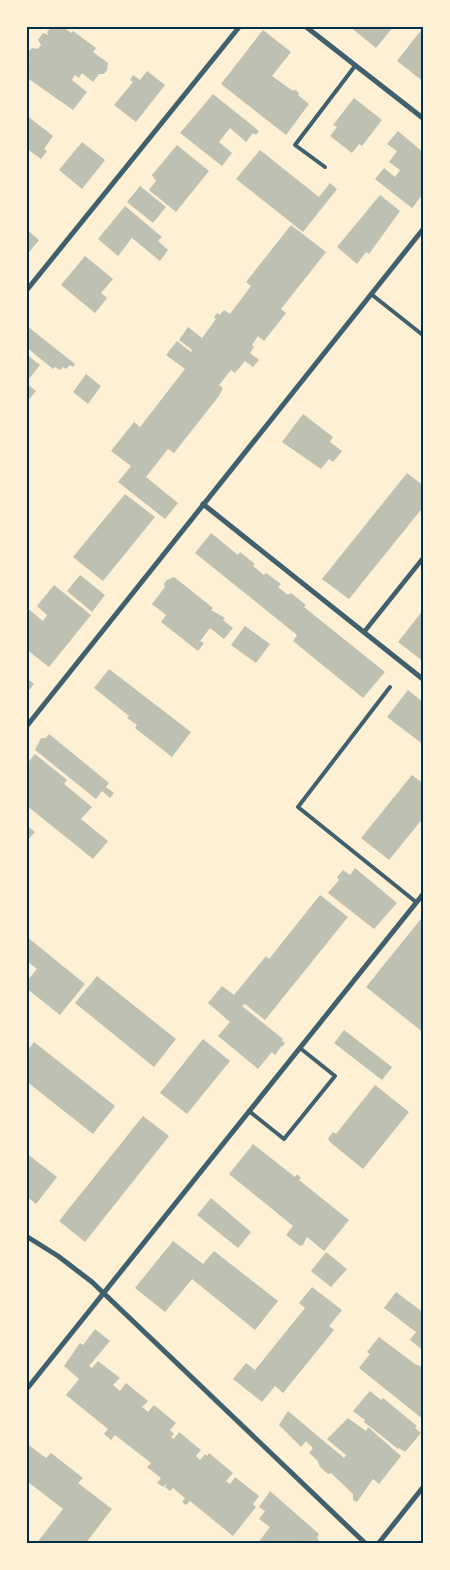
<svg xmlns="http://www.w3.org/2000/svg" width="450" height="1570" font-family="'Archivo Narrow',sans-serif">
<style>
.building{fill:#bec0b2}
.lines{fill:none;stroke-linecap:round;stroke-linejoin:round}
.service{stroke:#3f606c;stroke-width:4}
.pedestrian{stroke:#3f606c;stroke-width:4.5}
.minor{stroke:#3f606c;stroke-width:5}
.neatline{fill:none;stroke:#003049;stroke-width:2}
</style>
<rect width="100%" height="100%" fill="#fdf0d5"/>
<g class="building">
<polygon points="52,26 62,26 71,33 73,31 96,48 93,52 108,63 107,70 104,74 99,74 93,82 82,73 79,78 75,75 72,80 87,92 73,110 26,77 26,58 30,59 27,53 32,48 38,49 41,45 38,40 43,33 49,35 47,32"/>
<polygon points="349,26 394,26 376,48"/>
<polygon points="422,29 424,31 424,82 397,61"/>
<polygon points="263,30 291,52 272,76 293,91 294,89 299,93 298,95 309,104 286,135 221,84"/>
<polygon points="147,71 165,85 136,122 114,105 133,82 130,80 133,75 140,80"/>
<polygon points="213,94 259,131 256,135 253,133 246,142 230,128 219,142 232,153 222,166 180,133"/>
<polygon points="354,98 382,120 362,146 359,144 352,153 330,136 337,127 333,125"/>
<polygon points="26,115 53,136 44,149 47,151 41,159 26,148"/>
<polygon points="398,131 424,153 424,193 412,208 375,179 384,168 395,177 400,170 389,162 397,151 387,144"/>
<polygon points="82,142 105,160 82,189 59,170"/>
<polygon points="177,145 209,171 176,212 149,190 156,181 152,175"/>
<polygon points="260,150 319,197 330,183 337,189 303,232 236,179"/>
<polygon points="140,186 166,207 153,223 127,202"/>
<polygon points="380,195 400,211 369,254 366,252 357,264 337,247"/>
<polygon points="125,206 162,237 158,241 168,250 160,261 132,238 118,256 98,239"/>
<polygon points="291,225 326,252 281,309 286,313 264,341 258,336 252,345 254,347 250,353 259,360 253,367 245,361 235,373 231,370 219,385 223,388 219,396 174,453 168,449 146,477 178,503 165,519 118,482 131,466 111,451 134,422 140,427 185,369 166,355 177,341 191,352 192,350 179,340 188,327 202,338 216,319 214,317 217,313 220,315 224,310 230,314 251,286 246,282"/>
<polygon points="26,229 39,240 26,256"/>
<polygon points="85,256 113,279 101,293 107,298 95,313 61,285"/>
<polygon points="27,326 75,364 73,367 70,365 66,369 63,367 60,370 55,367 53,369 26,347"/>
<polygon points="26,354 40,365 29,379 26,377"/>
<polygon points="86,374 101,386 88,404 73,392"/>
<polygon points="26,383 36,391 26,403"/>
<polygon points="303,414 333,437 330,442 342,451 333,462 329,459 321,469 282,442"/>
<polygon points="407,473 424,486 424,506 349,599 322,579"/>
<polygon points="125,494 155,517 103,581 73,557"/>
<polygon points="211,533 238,555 240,552 255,564 253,566 264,575 266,573 281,584 278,587 288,595 291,593 306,605 304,607 385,672 363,698 293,641 297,635 195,553"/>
<polygon points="80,575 105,595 92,612 67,591"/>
<polygon points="174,577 213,608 211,610 225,618 223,620 233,628 224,639 210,628 200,641 204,643 198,651 161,622 166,615 152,604 165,587 164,584 167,580"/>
<polygon points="54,585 91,615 49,667 26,649 26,607 43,621 47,615 37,606"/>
<polygon points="424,609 424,662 398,642"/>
<polygon points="245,626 270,644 256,663 231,645"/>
<polygon points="109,669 191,732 172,757 135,728 137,725 127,718 129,716 94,688"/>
<polygon points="26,678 34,684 26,694"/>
<polygon points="408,690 424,703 424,745 387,717"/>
<polygon points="49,734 109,783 106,787 114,793 110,798 102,791 96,799 35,750 41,738 46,738"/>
<polygon points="35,754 67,780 64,784 92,807 81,819 108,841 93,859 26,805 26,765"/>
<polygon points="412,775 424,784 424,817 389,860 361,838"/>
<polygon points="26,825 35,832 26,842"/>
<polygon points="355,868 397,903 374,929 328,893 339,880 337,877 343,870 350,875"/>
<polygon points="320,895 348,917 265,1020 245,1004 242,1006 283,1039 282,1041 285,1043 282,1047 278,1044 281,1047 275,1055 272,1052 258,1069 218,1036 230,1022 208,1003 222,986 234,995 266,956 269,959"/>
<polygon points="424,915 424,1033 366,987"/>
<polygon points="26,936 85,984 60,1015 26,988 26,982 37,969 26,960"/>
<polygon points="97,976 176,1039 154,1067 75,1003"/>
<polygon points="344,1030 392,1067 382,1080 334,1043"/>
<polygon points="203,1039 230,1061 187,1114 160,1093"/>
<polygon points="34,1042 115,1106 93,1134 26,1081 26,1053"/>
<polygon points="375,1085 409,1112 363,1169 330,1142 328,1139 333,1132 336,1134"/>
<polygon points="143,1116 169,1136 85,1242 59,1221"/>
<polygon points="253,1144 295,1177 297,1174 301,1178 299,1180 349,1220 324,1251 307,1237 303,1245 300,1246 286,1235 293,1226 229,1174"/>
<polygon points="26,1153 57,1177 36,1204 26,1196"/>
<polygon points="211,1198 251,1232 238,1248 197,1215"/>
<polygon points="173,1241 203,1264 214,1251 278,1301 255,1330 192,1279 165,1312 135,1288"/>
<polygon points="326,1252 347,1269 331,1287 311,1271"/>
<polygon points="312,1287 342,1310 329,1326 334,1330 283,1393 275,1386 262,1402 233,1379 246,1363 255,1370 305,1308 299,1303"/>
<polygon points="396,1292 424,1313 424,1351 410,1340 416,1332 384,1308"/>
<polygon points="95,1329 110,1341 89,1366 92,1368 98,1361 120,1378 113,1385 120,1391 126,1383 148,1401 142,1407 148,1412 154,1405 176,1423 170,1430 174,1434 171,1437 174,1439 179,1432 201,1450 196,1456 200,1460 205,1454 207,1456 209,1453 233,1473 226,1481 230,1484 235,1477 259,1496 253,1504 256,1507 233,1536 190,1501 186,1505 182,1502 185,1498 173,1488 170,1491 165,1487 167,1483 163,1487 157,1483 161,1478 147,1467 151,1463 115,1435 111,1440 104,1434 108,1429 66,1395 79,1379 64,1366 80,1343 83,1345"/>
<polygon points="379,1337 415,1364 424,1368 424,1420 359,1368 370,1354 367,1352"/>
<polygon points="370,1391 381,1400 383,1398 417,1426 415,1428 421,1433 405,1452 399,1448 398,1449 364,1422 365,1420 353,1411"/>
<polygon points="288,1411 344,1458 346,1455 327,1439 348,1418 366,1431 368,1427 401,1456 379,1484 373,1479 357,1502 353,1500 353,1494 331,1473 328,1474 320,1467 317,1460 309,1453 313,1448 306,1441 301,1447 279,1425"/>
<polygon points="26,1443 46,1458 51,1453 83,1478 78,1483 112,1509 85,1544 36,1544 63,1509 28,1482 26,1484"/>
<polygon points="270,1491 319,1534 317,1538 319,1540 316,1544 257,1544 270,1527 259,1519 265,1511 259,1507"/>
</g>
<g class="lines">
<g class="service">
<polyline points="325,167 295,145 355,66"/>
<polyline points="371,294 424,336"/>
<polyline points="390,687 298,807 416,902"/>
<polyline points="249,1111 284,1139 335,1076 300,1048"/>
</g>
<polyline class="pedestrian" points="364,632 424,557"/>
<g class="minor">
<polyline points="305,26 424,119"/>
<polyline points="26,291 240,26"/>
<polyline points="203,504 424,680"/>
<polyline points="26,727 424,228"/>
<polyline points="26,1236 58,1256 92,1282 366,1544"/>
<polyline points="26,1390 424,893"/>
<polyline points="378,1544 424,1486"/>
</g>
</g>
<rect width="450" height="1570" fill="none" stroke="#fdf0d5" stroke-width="55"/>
<rect x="28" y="28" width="394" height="1514" class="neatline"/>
</svg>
